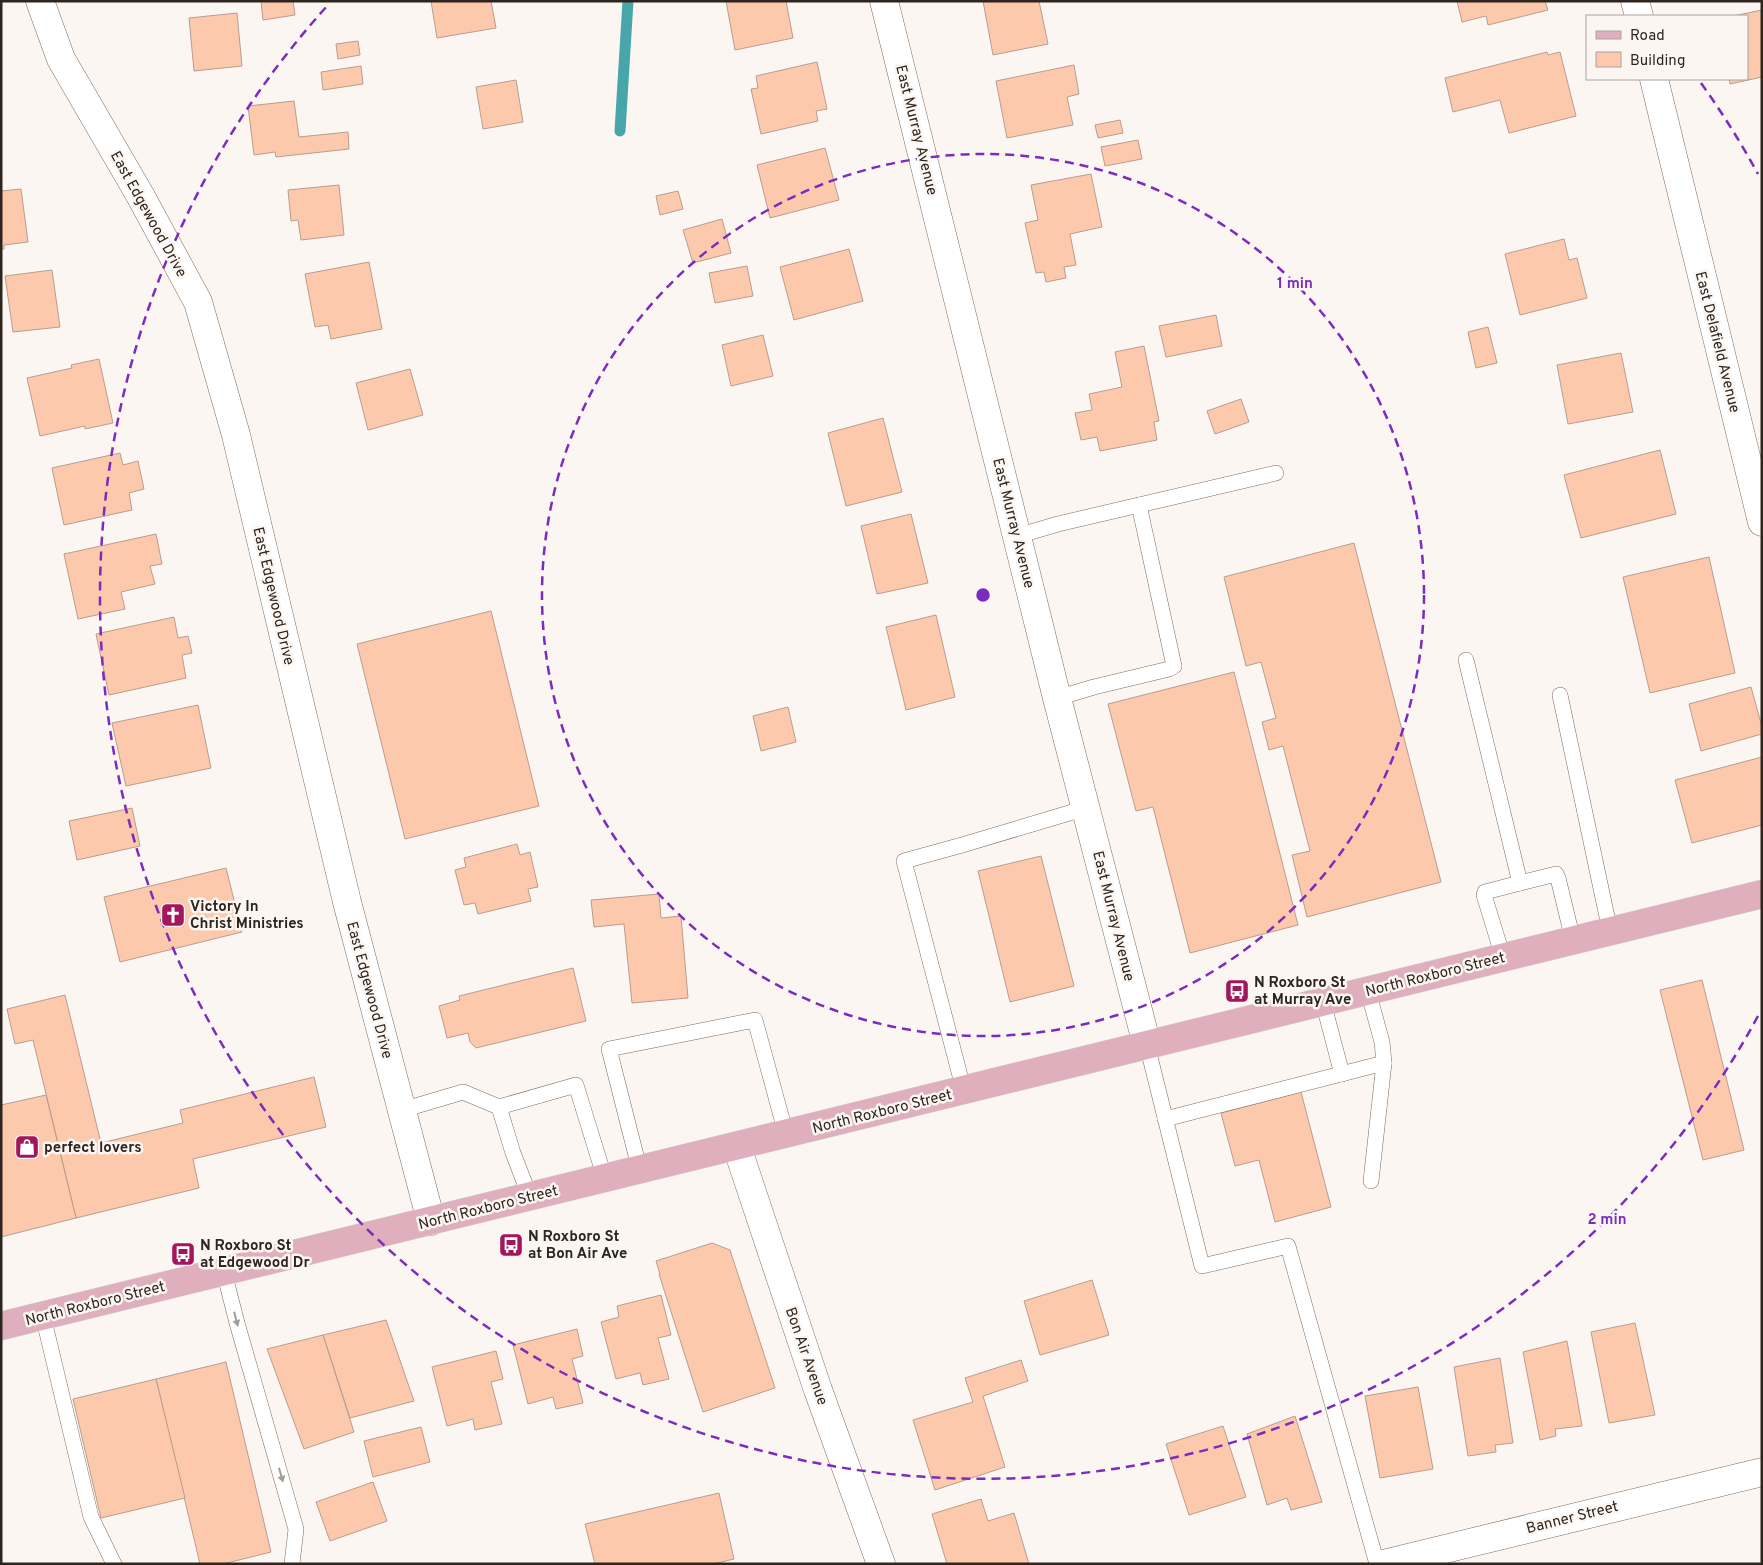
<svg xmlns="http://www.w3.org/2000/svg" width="1763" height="1565" font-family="Overpass,sans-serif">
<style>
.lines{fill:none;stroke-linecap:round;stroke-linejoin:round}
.stream{stroke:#48a6aa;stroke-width:11}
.building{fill:#fdc9ac;stroke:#b99d8e}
.lane-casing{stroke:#836a5c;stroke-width:16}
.street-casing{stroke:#836a5c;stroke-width:29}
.secondary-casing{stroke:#836a5c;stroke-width:29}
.primary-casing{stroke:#d5d3d2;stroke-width:29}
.lane{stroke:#fff;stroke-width:15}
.street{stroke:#fff;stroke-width:28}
.secondary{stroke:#fff;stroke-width:28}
.primary{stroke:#dfafbd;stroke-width:28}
.oneway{fill:#a19d9a}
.ring{fill:none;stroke:#7b2cbf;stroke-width:2.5;stroke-dasharray:9 6}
.labels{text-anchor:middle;stroke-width:5;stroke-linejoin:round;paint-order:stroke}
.street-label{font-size:15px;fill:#2f251f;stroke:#fcf6f3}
.poi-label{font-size:15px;font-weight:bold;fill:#2f251f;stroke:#fcf6f3;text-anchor:start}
.centre{fill:#7b2cbf;stroke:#fcf6f3;stroke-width:2.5}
.ring-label{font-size:15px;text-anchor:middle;font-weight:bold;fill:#7b2cbf;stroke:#fcf6f3;stroke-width:5;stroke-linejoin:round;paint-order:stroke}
</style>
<rect width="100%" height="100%" fill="#fcf6f3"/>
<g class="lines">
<polyline class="stream" points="620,131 628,1"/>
</g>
<g class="building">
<polygon points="261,1 293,1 295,15 263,20"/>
<polygon points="431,1 491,1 496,28 437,38"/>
<polygon points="726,1 786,1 793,38 735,50"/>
<polygon points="983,1 1039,1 1048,44 993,55"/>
<polygon points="1457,1 1545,1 1548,10 1488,25 1486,16 1462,22"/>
<polygon points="1762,10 1762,77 1730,84 1729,79 1747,79 1747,16 1733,16"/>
<polygon points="237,13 242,66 194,71 189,18"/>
<polygon points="358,41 360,55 338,59 336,44"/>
<polygon points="1547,52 1548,55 1560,52 1576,116 1509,133 1500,100 1453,112 1445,78"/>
<polygon points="817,62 827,109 816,111 818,121 761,134 751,89 758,88 756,76"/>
<polygon points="1074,65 1079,94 1067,97 1073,125 1007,138 996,81"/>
<polygon points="361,66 363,84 323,90 321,72"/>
<polygon points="516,80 523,122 483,129 476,87"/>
<polygon points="294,101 299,137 348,132 349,149 276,157 275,152 254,155 248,106"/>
<polygon points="1120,120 1123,133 1098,138 1095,125"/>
<polygon points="1138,140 1142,159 1105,166 1101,147"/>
<polygon points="825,148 839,200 770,218 757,165"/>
<polygon points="1091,174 1102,227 1070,234 1076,265 1064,267 1066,278 1046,282 1044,272 1036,273 1025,223 1038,220 1031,185"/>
<polygon points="339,185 344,235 301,240 298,220 291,221 288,190"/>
<polygon points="21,189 28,242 4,245 4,249 1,249 1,191"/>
<polygon points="678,191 683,209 660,215 656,196"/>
<polygon points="722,219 731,253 693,263 683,230"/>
<polygon points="1564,239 1569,260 1577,258 1587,298 1520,315 1505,254"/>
<polygon points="849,249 863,301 794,320 780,267"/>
<polygon points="369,262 382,329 331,339 328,325 315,327 305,274"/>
<polygon points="747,266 753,296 715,303 709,273"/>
<polygon points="52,270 60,327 13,332 5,276"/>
<polygon points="1216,315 1222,346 1166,357 1159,326"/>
<polygon points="1488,327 1497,363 1476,368 1468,332"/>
<polygon points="763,335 773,376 731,386 722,345"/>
<polygon points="1144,346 1159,421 1154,422 1157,440 1100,451 1097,437 1081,440 1075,413 1092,410 1089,394 1122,387 1115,352"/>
<polygon points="1621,353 1633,412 1568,424 1557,365"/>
<polygon points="99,359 113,423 85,429 85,426 40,436 27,378 72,368 71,365"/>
<polygon points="410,369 423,415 368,430 356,383"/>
<polygon points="1241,399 1249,422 1215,434 1207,411"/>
<polygon points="883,418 902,492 846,506 828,433"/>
<polygon points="1660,450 1676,514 1581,538 1564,475"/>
<polygon points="120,453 123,465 138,461 144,489 129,493 132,510 64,525 52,468"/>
<polygon points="911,514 928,583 877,594 861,526"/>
<polygon points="156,534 162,564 150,566 155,584 121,592 125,609 78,619 64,554"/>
<polygon points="1354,543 1441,882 1307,917 1292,855 1310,851 1283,746 1269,750 1262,722 1276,718 1261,662 1246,666 1224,577"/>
<polygon points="1709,557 1735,673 1650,693 1623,577"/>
<polygon points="491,611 539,806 405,839 357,644"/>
<polygon points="936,615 955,697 906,710 886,627"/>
<polygon points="174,617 178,638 188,636 192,653 182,655 186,678 109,695 96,634"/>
<polygon points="1234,672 1298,925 1190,953 1153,807 1136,811 1108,704"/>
<polygon points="1751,687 1762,727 1762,734 1701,751 1689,704"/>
<polygon points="198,705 211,768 126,786 112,723"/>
<polygon points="788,707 796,742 761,751 753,716"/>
<polygon points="1762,757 1762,825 1692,843 1675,780"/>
<polygon points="132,808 140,846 77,860 69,821"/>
<polygon points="517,844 520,855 530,852 538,887 528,889 531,901 478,914 475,903 464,905 455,870 466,867 464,858"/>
<polygon points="1041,856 1074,986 1010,1002 978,871"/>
<polygon points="226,868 242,932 120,962 104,897"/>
<polygon points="659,894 661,918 681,916 688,998 632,1003 624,924 594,927 591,900"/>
<polygon points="573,968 586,1021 476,1048 470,1042 468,1033 447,1038 439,1006 460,1000 459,996"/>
<polygon points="1702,980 1744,1150 1703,1160 1660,990"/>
<polygon points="65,995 101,1143 183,1123 180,1110 314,1077 326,1127 193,1159 199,1188 76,1218 33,1040 15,1044 7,1009"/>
<polygon points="1301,1092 1331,1207 1275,1222 1259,1160 1235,1166 1221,1113"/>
<polygon points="46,1095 76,1218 1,1237 1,1105"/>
<polygon points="712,1243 730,1250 775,1388 703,1412 659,1274 660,1274 656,1261"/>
<polygon points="1092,1280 1109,1335 1040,1355 1024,1301"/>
<polygon points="661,1295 671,1335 658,1338 669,1379 643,1385 640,1373 616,1379 601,1322 619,1317 617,1306"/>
<polygon points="386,1320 414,1401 350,1418 323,1335"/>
<polygon points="1635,1323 1655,1415 1609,1423 1591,1332"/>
<polygon points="577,1329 583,1356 572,1359 583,1403 556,1409 553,1397 528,1404 513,1345"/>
<polygon points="323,1335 354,1432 304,1449 267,1349"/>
<polygon points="1567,1341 1582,1426 1555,1429 1556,1436 1540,1440 1523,1352"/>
<polygon points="496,1351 503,1379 491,1382 502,1424 475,1430 473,1419 447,1426 432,1367"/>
<polygon points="1500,1358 1513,1443 1495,1445 1496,1452 1468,1456 1454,1367"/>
<polygon points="1021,1360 1028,1381 983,1396 1005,1467 935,1490 913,1420 973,1402 965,1378"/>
<polygon points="226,1362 271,1552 223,1564 200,1564 156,1379"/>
<polygon points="156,1379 185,1498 101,1518 73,1399"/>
<polygon points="1418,1387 1433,1469 1380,1478 1365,1396"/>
<polygon points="1295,1416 1322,1502 1291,1510 1287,1498 1267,1505 1247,1434"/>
<polygon points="1223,1426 1246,1497 1189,1515 1166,1444"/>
<polygon points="421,1427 430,1462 373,1477 364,1441"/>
<polygon points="373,1482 387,1521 330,1541 316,1502"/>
<polygon points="719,1493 734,1559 713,1564 595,1564 585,1524"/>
<polygon points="981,1499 988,1521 1014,1513 1029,1564 947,1564 932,1514"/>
</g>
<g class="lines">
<defs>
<g id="lane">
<polyline points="1017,536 1058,524 1276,473"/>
<polyline points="1466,660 1520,883"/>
<polyline points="1560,695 1610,931"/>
<polyline points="1057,698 1094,687 1169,669 1174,666 1139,505"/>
<polyline points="1503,957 1484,895 1485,892 1552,875 1556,874 1558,878 1573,940"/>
<polyline points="1368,991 1382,1042 1384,1063 1371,1181"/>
<polyline points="1323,1002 1342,1074"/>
<polyline points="1147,1045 1202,1266 1288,1246 1377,1564"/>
<polyline points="964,1091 904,861 962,845 1086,808"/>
<polyline points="499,1107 513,1153 530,1197"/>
<polyline points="402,1110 463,1092 499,1107 576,1085 605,1179"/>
<polyline points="1165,1119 1384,1063"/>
<polyline points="640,1171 609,1049 755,1020 786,1134"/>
<polyline points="224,1272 237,1323 296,1529 292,1564"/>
<polyline points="43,1316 91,1517 114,1564"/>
</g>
<g id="street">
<polyline points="40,1 61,59 140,195 198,302 236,435 347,902 431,1221"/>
<polyline points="1635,1 1639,16"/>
<polyline points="1654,79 1762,522"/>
<polyline points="737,1147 818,1390 881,1564"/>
<polyline points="1383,1564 1762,1472"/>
</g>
<polyline id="secondary" points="884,1 1057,698 1147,1045"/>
<polyline id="primary" points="1,1326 1762,894"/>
</defs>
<use href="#lane" class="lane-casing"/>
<use href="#street" class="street-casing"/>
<use href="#secondary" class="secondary-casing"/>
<use href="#primary" class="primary-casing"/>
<use href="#lane" class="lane"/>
<use href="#street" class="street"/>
<use href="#secondary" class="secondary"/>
<use href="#primary" class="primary"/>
</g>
<defs><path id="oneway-solid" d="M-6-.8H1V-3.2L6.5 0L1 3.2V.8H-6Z" transform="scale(1.25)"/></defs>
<g class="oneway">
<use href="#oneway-solid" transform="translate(236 1319) rotate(76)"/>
<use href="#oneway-solid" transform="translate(281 1475) rotate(74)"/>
</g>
<g class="ring">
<circle cx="983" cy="595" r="441"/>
<path d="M1758 1016A882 882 0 1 1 328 5M1701 83A882 882 0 0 1 1758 174"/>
</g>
<defs>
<symbol id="church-square" viewBox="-11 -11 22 22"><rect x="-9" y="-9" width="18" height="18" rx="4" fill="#a3165e" stroke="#fcf6f3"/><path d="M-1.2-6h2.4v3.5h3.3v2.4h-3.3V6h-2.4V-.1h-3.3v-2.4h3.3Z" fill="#fff"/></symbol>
<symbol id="bus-square" viewBox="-11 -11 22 22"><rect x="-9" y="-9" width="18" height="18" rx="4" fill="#a3165e" stroke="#fcf6f3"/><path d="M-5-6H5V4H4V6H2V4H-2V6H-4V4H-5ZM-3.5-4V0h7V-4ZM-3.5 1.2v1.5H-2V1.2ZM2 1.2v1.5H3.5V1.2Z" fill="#fff"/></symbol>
<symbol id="shop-square" viewBox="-11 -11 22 22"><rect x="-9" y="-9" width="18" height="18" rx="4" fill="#a3165e" stroke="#fcf6f3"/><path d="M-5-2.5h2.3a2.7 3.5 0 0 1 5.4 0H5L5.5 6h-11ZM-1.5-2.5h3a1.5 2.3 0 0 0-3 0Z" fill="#fff"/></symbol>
</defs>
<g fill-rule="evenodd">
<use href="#church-square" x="159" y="901" width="28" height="28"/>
<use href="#bus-square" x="1223" y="977" width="28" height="28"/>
<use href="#shop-square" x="13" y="1133" width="28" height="28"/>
<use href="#bus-square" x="497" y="1231" width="28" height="28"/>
<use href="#bus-square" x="169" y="1240" width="28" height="28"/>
</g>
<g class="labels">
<g class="street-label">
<text transform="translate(917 130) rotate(76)" y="5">East Murray Avenue</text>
<text transform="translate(149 214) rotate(61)" y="5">East Edgewood Drive</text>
<text transform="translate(1718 342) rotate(76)" y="5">East Delafield Avenue</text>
<text transform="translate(1014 523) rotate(76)" y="5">East Murray Avenue</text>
<text transform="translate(274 596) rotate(77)" y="5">East Edgewood Drive</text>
<text transform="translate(1114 916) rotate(76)" y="5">East Murray Avenue</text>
<text transform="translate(1435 974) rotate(-14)" y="5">North Roxboro Street</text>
<text transform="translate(370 990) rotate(75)" y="5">East Edgewood Drive</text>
<text transform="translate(882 1111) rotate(-14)" y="5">North Roxboro Street</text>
<text transform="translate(488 1207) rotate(-14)" y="5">North Roxboro Street</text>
<text transform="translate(95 1303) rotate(-14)" y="5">North Roxboro Street</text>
<text transform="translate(807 1356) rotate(71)" y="5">Bon Air Avenue</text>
<text transform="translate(1572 1517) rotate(-14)" y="5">Banner Street</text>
</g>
<g class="poi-label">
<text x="190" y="911">Victory In<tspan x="190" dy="17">Christ Ministries</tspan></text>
<text x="1254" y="987">N Roxboro St<tspan x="1254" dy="17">at Murray Ave</tspan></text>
<text x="44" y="1152">perfect lovers</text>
<text x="528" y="1241">N Roxboro St<tspan x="528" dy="17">at Bon Air Ave</tspan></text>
<text x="200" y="1250">N Roxboro St<tspan x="200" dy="17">at Edgewood Dr</tspan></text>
</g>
</g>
<circle cx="983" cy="595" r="8" class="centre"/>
<g class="ring-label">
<text x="1295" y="288">1 min</text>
<text x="1607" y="1224">2 min</text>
</g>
<rect width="1763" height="1565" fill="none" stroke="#2f251f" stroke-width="5"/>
<rect x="1586" y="15" width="162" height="65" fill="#fcf6f3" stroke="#aaa29e"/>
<rect x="1596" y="31" width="25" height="8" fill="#dfafbd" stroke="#aaa29e"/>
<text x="1630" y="40" font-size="15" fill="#2f251f">Road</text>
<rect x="1596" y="52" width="25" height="15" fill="#fdc9ac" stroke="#aaa29e"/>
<text x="1630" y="65" font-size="15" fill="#2f251f">Building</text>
</svg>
